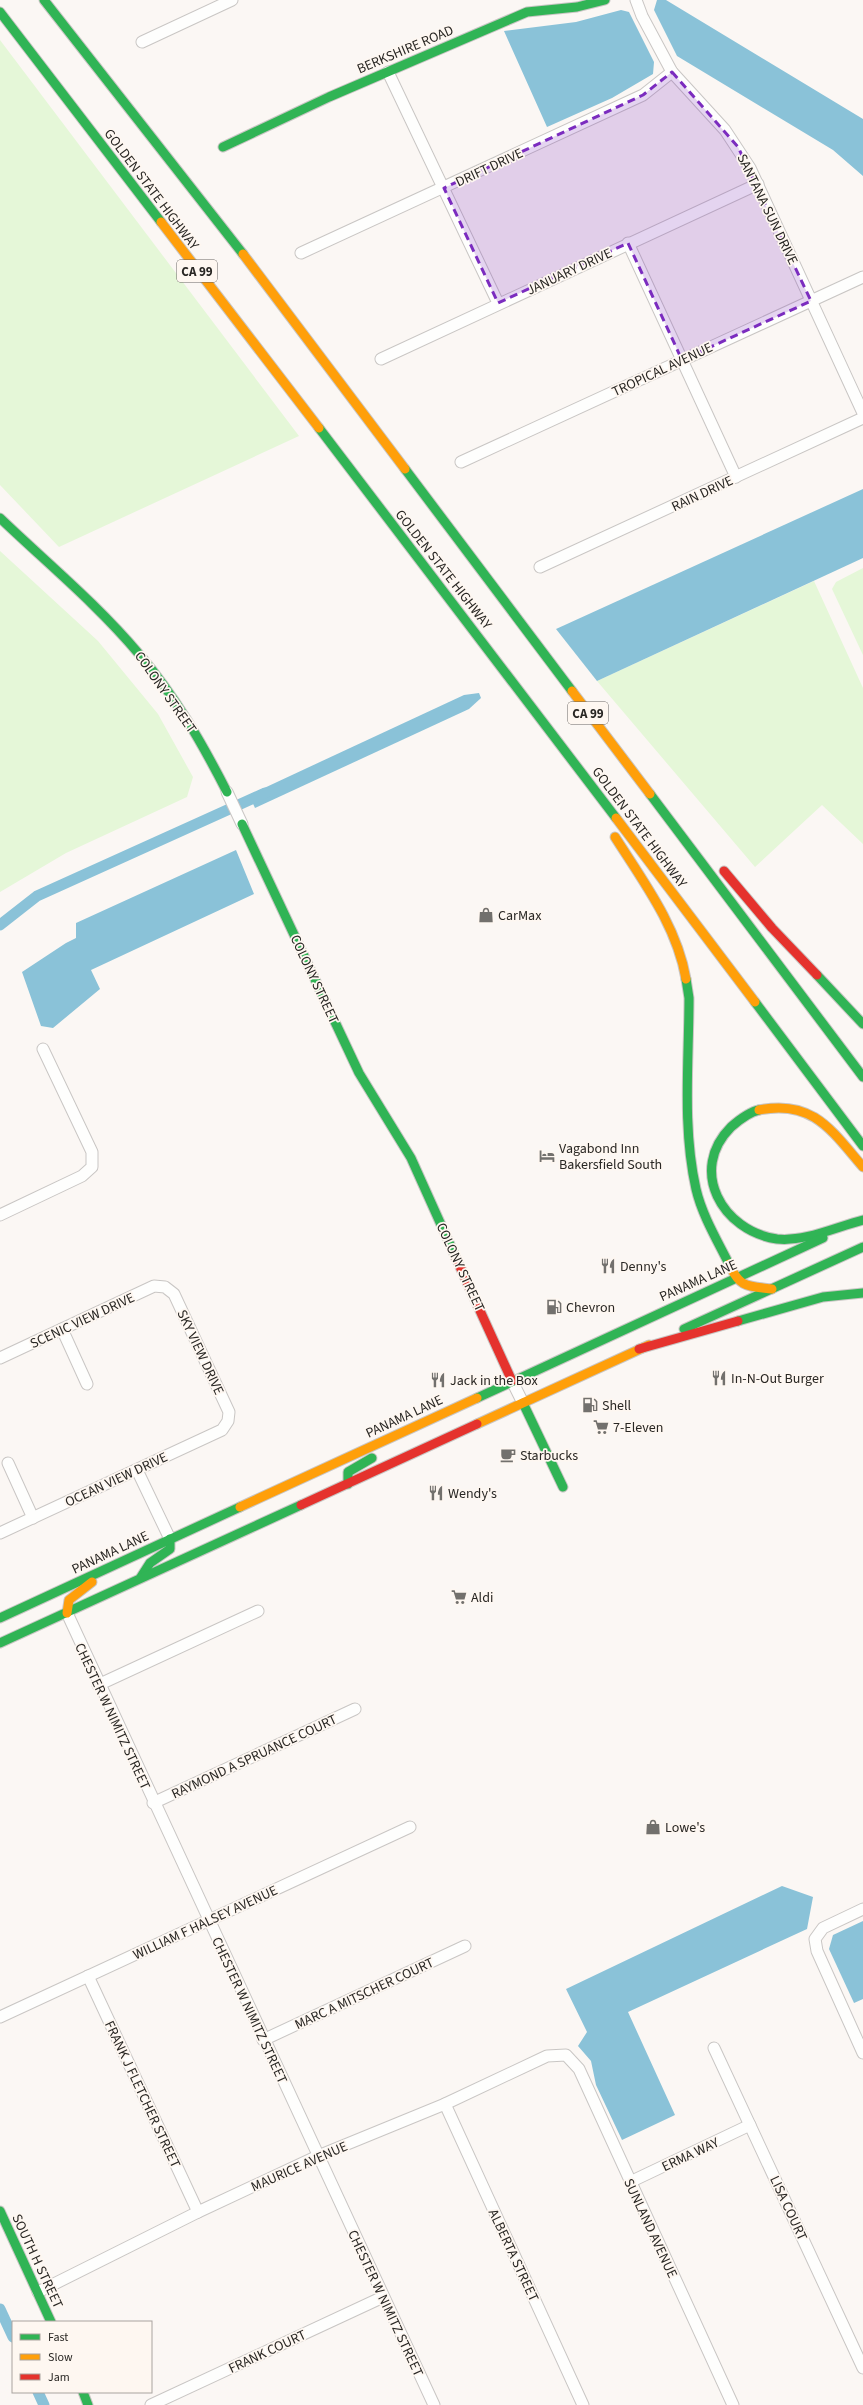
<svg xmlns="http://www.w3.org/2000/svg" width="863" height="2405" font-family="'Source Sans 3',sans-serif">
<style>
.green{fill:#e5f7d8}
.water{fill:#8ac2d8}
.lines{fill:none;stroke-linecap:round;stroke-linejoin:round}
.canal{stroke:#8ac2d8;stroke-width:11}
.street-casing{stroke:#c9c6c4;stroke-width:13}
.fast-casing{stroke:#c9c6c4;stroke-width:11}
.slow-casing{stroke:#c9c6c4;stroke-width:11}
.jam-casing{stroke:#c9c6c4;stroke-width:11}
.street{stroke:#fefefd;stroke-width:11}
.fast{stroke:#30b455;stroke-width:9}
.slow{stroke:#ff9f0a;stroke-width:9}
.jam{stroke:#e5322d;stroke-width:9}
.marked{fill:#7b2cbf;fill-opacity:0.2;stroke:#7b2cbf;stroke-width:3;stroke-dasharray:8 5;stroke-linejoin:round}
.labels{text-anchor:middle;stroke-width:3.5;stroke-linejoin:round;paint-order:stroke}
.shield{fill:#fef7f1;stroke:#696562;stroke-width:1}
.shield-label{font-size:13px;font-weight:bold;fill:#292724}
.street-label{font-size:14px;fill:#292724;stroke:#fef7f1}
.poi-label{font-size:14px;fill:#292724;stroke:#fef7f1;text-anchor:start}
</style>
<rect width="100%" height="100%" fill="#fbf7f4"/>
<g class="green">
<polygon points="0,40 299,436 59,547 0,485"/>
<polygon points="0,551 98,641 158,714 193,777 187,797 66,853 0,892"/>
<polygon points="863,568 863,655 832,589 836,582"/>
<polygon points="814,581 863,688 863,844 822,805 755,867 597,681"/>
</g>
<g class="water">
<polygon points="657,0 666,0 863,119 863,176 833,150 677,56 654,10"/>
<polygon points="621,10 629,12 654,62 653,74 612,98 547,127 504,31 576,22"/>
<polygon points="863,489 863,558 597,681 556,629"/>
<polygon points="479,693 481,698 469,709 255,808 249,795 464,695"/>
<polygon points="236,850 254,894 91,970 100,989 53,1028 41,1026 22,972 66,943 76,938 76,923"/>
<polygon points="782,1886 813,1897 807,1929 628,2012 675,2115 622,2140 596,2085 591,2061 578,2046 587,2032 566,1989"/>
<polygon points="863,1921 863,1999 854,2003 829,1949 833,1935"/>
</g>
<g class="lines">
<g class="canal">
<polyline points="0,925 37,896 265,793"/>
<polyline points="0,2309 13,2337"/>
<polyline points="38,2392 44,2405"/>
</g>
<defs>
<g id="street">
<polyline points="636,0 642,16 672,72 725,130 750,168 863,413"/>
<polyline points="142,42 232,0"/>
<polyline points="388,72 498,303"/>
<polyline points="628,243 736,477"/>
<polyline points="301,253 643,95 672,72"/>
<polyline points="381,359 758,184"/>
<polyline points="461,462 863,277"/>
<polyline points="540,567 863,418"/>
<polyline points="227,792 242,824"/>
<polyline points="0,1215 82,1176 92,1167 92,1152 43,1049"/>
<polyline points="62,1329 87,1384"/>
<polyline points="0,1358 154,1286 165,1287 174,1294 229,1412 228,1421 222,1430 0,1533"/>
<polyline points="512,1381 523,1403"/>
<polyline points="8,1463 33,1518"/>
<polyline points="137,1470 170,1539"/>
<polyline points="67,1613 434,2405"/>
<polyline points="98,1685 258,1611"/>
<polyline points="153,1803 355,1709"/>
<polyline points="863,1909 823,1928 815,1939 817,1951 863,2053"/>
<polyline points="88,1976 198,2212"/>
<polyline points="0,2017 410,1827"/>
<polyline points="263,2040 465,1946"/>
<polyline points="714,2048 863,2368"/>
<polyline points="445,2104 583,2405"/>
<polyline points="630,2182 750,2125"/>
<polyline points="38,2292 198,2212 318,2156 445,2104 547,2056 566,2055 579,2069 733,2405"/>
<polyline points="151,2405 383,2297"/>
</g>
<g id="fast">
<polyline points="44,0 243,254"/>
<polyline points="0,12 161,222"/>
<polyline points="223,147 329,97 527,12 577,7 605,0"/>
<polyline points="319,428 616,818"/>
<polyline points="405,469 572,691"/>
<path d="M0,518C47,563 97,604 139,654C175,696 202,743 227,792"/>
<polyline points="650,794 863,1077"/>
<polyline points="242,824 359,1073 411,1158 456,1258"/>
<polyline points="817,975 863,1024"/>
<path d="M686,979L689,998C689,1061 682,1127 696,1189C702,1215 717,1240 729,1264"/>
<polyline points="755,1002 863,1146"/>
<path d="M759,1110C749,1112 739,1120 731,1127C688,1170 722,1231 777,1239C805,1242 836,1227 863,1220"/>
<polyline points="738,1321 823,1297 863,1293"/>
<polyline points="684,1329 863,1247"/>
<polyline points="477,1398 823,1238"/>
<polyline points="523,1403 563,1487"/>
<polyline points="348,1484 348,1472 372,1458"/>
<polyline points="141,1577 150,1563 170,1549 170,1539"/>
<polyline points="0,1618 240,1507"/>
<polyline points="0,1643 301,1505"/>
<polyline points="0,2211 51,2322"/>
<polyline points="83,2392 88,2405"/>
</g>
<g id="slow">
<polyline points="161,222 319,428"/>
<polyline points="243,254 405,469"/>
<polyline points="572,691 650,794"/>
<polyline points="616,818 755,1002"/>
<path d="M615,837C643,881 677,926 686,979"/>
<path d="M759,1110C813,1099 832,1131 863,1167"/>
<path d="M729,1264C740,1288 747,1286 772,1289"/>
<polyline points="477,1424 649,1345"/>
<polyline points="240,1507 477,1398"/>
<polyline points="67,1613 69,1600 92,1582"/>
</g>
<g id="jam">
<polyline points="724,871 772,928 817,975"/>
<polyline points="456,1258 512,1381"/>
<polyline points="639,1349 738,1321"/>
<polyline points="301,1505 477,1424"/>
</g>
</defs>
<use href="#street" class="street-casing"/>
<use href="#fast" class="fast-casing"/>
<use href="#slow" class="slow-casing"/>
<use href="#jam" class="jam-casing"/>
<use href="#street" class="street"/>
<use href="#fast" class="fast"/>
<use href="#slow" class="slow"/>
<use href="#jam" class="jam"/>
</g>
<path class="marked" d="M672,72L738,147L811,301L682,360L628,243L498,303L444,188L643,95Z"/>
<defs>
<symbol id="shop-bare" viewBox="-9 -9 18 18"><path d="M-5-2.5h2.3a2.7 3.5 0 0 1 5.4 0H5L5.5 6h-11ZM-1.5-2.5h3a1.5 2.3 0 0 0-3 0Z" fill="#72706d" stroke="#fef7f1" stroke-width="2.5" paint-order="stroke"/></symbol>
<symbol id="hotel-bare" viewBox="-9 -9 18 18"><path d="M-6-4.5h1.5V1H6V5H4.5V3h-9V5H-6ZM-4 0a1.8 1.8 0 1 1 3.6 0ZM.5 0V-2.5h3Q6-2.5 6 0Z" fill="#72706d" stroke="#fef7f1" stroke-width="2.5" paint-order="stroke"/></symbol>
<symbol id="restaurant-bare" viewBox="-9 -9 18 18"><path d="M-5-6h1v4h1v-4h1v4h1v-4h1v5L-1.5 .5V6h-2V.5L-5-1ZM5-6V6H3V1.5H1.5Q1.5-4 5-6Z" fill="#72706d" stroke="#fef7f1" stroke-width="2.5" paint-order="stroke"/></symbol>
<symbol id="fuel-bare" viewBox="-9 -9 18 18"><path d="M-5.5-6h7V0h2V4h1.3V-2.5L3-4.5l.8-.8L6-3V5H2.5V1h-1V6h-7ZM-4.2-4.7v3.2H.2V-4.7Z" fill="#72706d" stroke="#fef7f1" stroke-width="2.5" paint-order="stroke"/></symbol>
<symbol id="supermarket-bare" viewBox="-9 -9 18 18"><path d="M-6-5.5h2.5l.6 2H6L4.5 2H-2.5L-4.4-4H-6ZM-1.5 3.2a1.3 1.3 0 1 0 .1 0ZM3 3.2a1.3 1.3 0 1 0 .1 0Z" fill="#72706d" stroke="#fef7f1" stroke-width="2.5" paint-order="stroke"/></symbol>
<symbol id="cafe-bare" viewBox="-9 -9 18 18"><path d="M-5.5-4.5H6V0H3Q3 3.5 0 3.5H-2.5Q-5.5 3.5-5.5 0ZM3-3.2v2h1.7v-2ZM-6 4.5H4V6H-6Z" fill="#72706d" stroke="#fef7f1" stroke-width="2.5" paint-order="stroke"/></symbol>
</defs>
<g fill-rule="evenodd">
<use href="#shop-bare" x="475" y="904" width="22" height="22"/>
<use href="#hotel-bare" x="536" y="1145" width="22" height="22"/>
<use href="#restaurant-bare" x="597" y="1255" width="22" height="22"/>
<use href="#fuel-bare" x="543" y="1296" width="22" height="22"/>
<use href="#restaurant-bare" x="708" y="1367" width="22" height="22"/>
<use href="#restaurant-bare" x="427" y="1369" width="22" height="22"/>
<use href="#fuel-bare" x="579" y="1394" width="22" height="22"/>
<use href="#supermarket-bare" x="590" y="1416" width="22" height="22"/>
<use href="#cafe-bare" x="497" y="1444" width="22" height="22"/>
<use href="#restaurant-bare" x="425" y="1482" width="22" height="22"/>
<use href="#supermarket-bare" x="448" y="1586" width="22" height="22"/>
<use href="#shop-bare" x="642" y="1816" width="22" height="22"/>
</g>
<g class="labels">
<g class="shield">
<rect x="177" y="260" width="40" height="22" rx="3"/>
<rect x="568" y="702" width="40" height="22" rx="3"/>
</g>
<g class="shield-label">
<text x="197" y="276">CA 99</text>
<text x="588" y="718">CA 99</text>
</g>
<g class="street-label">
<text transform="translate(405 49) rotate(-23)" y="5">BERKSHIRE ROAD</text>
<text transform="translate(489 167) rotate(-25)" y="5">DRIFT DRIVE</text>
<text transform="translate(152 189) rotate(53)" y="5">GOLDEN STATE HIGHWAY</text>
<text transform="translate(768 209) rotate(64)" y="5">SANTANA SUN DRIVE</text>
<text transform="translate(569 271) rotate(-25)" y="5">JANUARY DRIVE</text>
<text transform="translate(662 369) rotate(-25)" y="5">TROPICAL AVENUE</text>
<text transform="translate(702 493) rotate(-25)" y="5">RAIN DRIVE</text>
<text transform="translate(444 569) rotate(52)" y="5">GOLDEN STATE HIGHWAY</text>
<text transform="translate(166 692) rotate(55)" y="5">COLONY STREET</text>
<text transform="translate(640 827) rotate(53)" y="5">GOLDEN STATE HIGHWAY</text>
<text transform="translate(315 979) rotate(65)" y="5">COLONY STREET</text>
<text transform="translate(461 1267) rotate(65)" y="5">COLONY STREET</text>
<text transform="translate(698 1280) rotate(-24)" y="5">PANAMA LANE</text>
<text transform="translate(82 1320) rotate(-25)" y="5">SCENIC VIEW DRIVE</text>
<text transform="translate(201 1352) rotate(65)" y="5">SKY VIEW DRIVE</text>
<text transform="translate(404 1416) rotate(-25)" y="5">PANAMA LANE</text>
<text transform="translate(116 1479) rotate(-25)" y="5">OCEAN VIEW DRIVE</text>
<text transform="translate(110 1552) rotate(-25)" y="5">PANAMA LANE</text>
<text transform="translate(113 1716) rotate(65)" y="5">CHESTER W NIMITZ STREET</text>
<text transform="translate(254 1756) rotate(-25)" y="5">RAYMOND A SPRUANCE COURT</text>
<text transform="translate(205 1922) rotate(-25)" y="5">WILLIAM F HALSEY AVENUE</text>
<text transform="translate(364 1993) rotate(-25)" y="5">MARC A MITSCHER COURT</text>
<text transform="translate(250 2010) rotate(65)" y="5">CHESTER W NIMITZ STREET</text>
<text transform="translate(143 2094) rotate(65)" y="5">FRANK J FLETCHER STREET</text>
<text transform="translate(690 2154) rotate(-25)" y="5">ERMA WAY</text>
<text transform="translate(299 2166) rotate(-24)" y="5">MAURICE AVENUE</text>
<text transform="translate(789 2208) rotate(65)" y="5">LISA COURT</text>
<text transform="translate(651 2228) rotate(65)" y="5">SUNLAND AVENUE</text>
<text transform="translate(514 2255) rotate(65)" y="5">ALBERTA STREET</text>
<text transform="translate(38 2261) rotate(65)" y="5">SOUTH H STREET</text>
<text transform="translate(386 2303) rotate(65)" y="5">CHESTER W NIMITZ STREET</text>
<text transform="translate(267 2351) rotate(-25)" y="5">FRANK COURT</text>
</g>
<g class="poi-label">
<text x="498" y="920">CarMax</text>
<text x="559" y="1153">Vagabond Inn<tspan x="559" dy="16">Bakersfield South</tspan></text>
<text x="620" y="1271">Denny's</text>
<text x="566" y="1312">Chevron</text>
<text x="731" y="1383">In-N-Out Burger</text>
<text x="450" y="1385">Jack in the Box</text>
<text x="602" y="1410">Shell</text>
<text x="613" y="1432">7-Eleven</text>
<text x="520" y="1460">Starbucks</text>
<text x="448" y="1498">Wendy's</text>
<text x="471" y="1602">Aldi</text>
<text x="665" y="1832">Lowe's</text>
</g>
</g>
<rect x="12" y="2321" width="140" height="72" fill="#fef7f1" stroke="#a9a49f"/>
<rect x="20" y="2334" width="20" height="6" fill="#30b455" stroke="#a9a49f"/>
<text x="48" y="2341" font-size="12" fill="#292724">Fast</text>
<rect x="20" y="2354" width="20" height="6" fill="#ff9f0a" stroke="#a9a49f"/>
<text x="48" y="2361" font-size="12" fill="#292724">Slow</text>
<rect x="20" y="2374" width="20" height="6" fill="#e5322d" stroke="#a9a49f"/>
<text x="48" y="2381" font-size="12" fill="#292724">Jam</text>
</svg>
